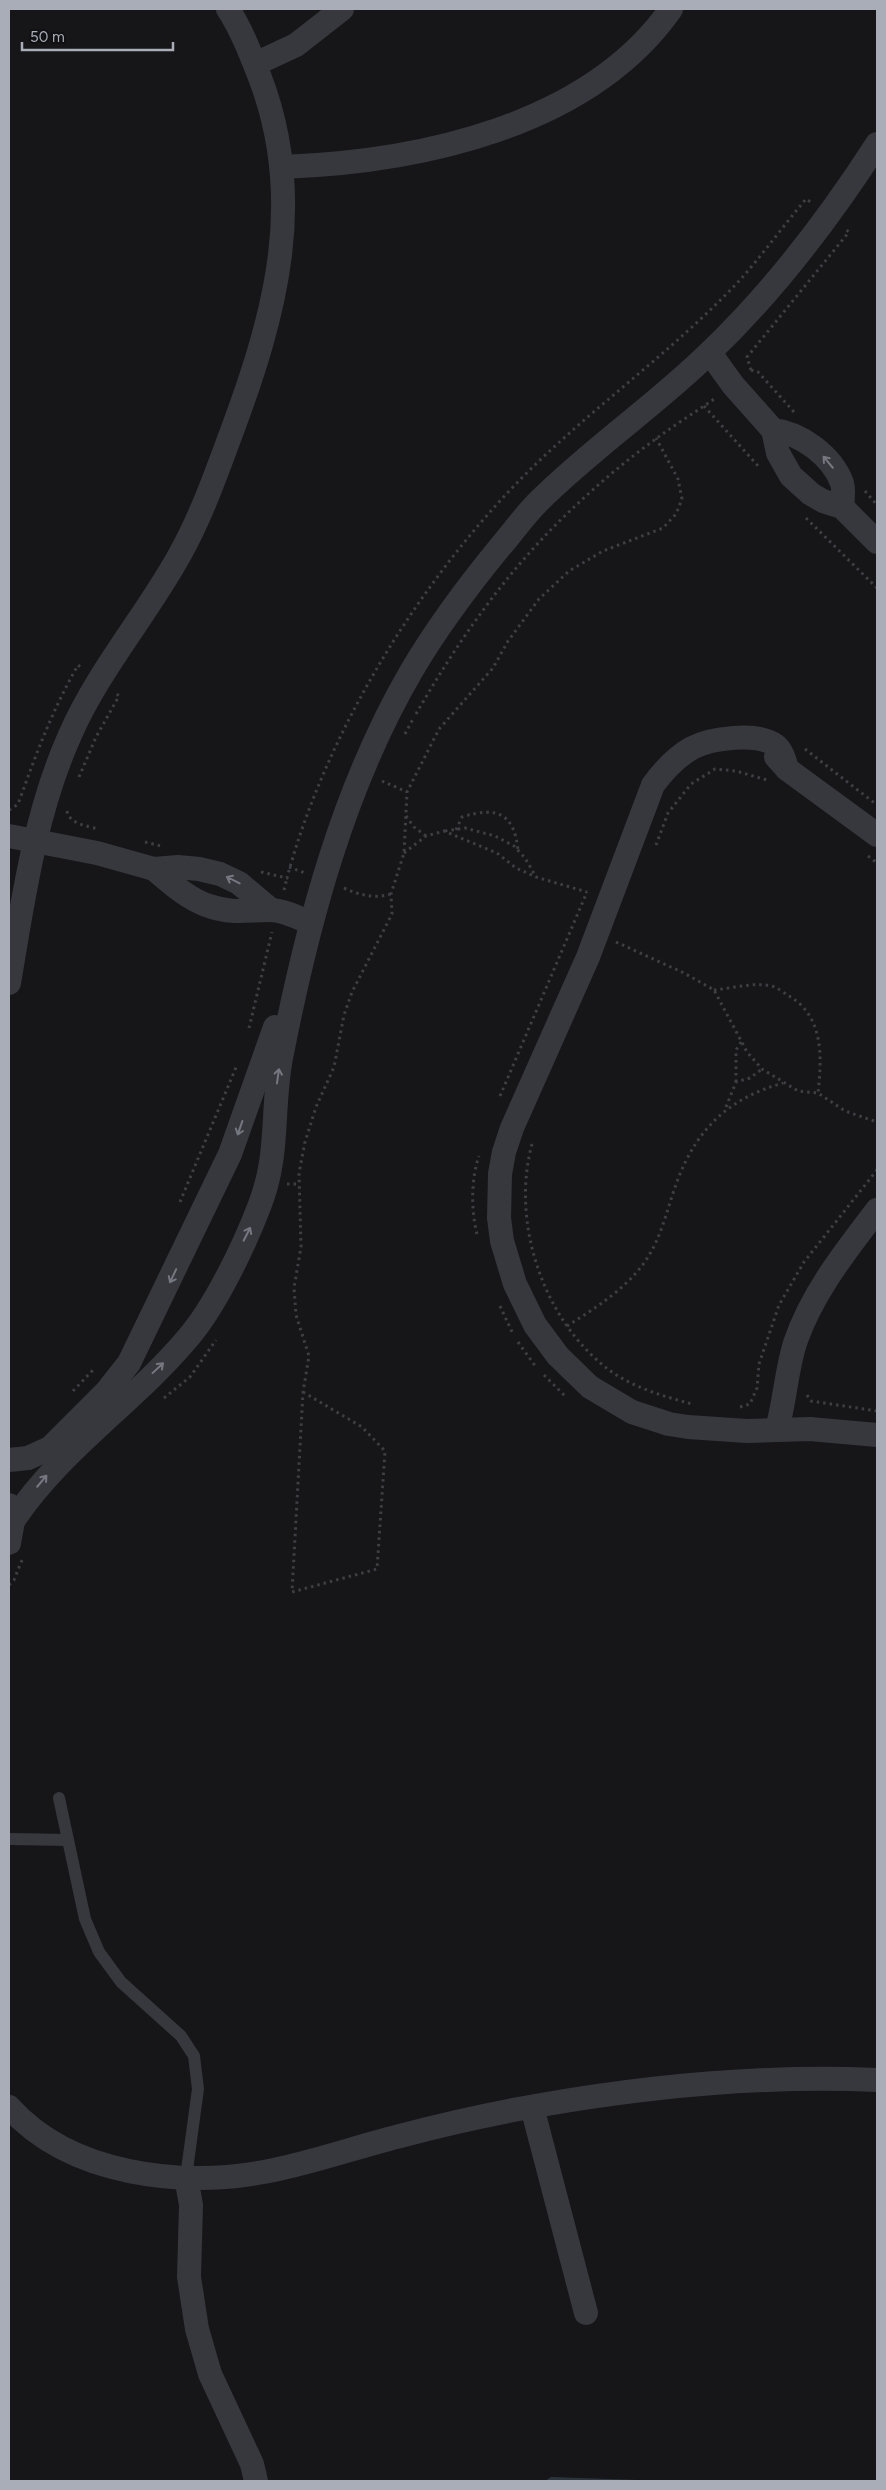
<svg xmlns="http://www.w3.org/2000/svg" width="886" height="2490" font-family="Figtree,sans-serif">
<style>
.water{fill:#2c353c}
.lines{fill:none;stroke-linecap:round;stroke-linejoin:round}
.path{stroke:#3d3f44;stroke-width:3;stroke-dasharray:2.5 4;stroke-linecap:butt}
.lane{stroke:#37383d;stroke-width:12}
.street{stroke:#37383d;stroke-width:24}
.oneway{stroke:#757881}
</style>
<rect width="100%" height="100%" fill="#161618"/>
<polygon class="water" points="551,2477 666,2481 545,2481"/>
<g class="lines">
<g class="path">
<polyline points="751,370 747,357 849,232 844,228"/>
<polyline points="751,370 758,372 794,412"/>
<polyline points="704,406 759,467"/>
<polyline points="865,491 877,505"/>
<polyline points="806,518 877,588"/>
<path d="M416,714C459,639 509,568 572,509C598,484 628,459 657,438C676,424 697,411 717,397"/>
<polyline points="405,734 413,719"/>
<polyline points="805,749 877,805"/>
<polyline points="79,777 96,737 119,696 117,694"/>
<polyline points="382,781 407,792"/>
<path d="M9,810L17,805L20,799C37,751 53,709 78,665L82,668"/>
<path d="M67,811C69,824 88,826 98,829"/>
<polyline points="406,816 414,827 426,836"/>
<path d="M456,830L462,817C497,806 514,813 518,850"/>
<polyline points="445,831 465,828 495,836 514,846 525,858 536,877"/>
<polyline points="145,842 161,846"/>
<polyline points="656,845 668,813 691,784 715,769 736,771 767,780"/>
<polyline points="404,853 426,836 444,831 497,853 516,868 536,877 587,892"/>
<polyline points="868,856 877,863"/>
<polyline points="289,867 305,873"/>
<path d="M261,872L287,878C327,728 426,569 539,461C604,399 678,346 740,280C763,254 784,225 806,199L812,203"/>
<path d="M344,888C360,895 374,899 391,894"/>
<polyline points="284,890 287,878"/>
<polyline points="616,942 684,973 714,990 747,1052 762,1069 798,1091 818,1093 845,1111 877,1122"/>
<path d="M714,990C733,988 754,982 772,986C778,988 784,993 789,996C824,1016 822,1058 818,1093"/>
<polyline points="249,1028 272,932"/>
<polyline points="736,1082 736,1050 741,1042"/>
<polyline points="500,1096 587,892"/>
<polyline points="726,1107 736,1082 750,1078 762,1069"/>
<path d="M532,1144C511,1221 542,1316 604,1366C628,1386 662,1396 692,1404"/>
<polyline points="287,1184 300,1184"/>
<polyline points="180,1202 237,1065"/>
<path d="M477,1234C471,1211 471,1178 479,1156"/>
<polyline points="500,1306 513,1334"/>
<path d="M567,1326C597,1307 629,1287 648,1257C663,1233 668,1205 678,1179C698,1127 730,1098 783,1083"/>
<polyline points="518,1342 536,1367"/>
<polyline points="544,1375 566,1397"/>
<polyline points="73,1391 93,1370"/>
<polyline points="303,1392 362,1427 385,1451 377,1569 292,1592 303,1392 309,1356 296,1315 294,1288 301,1247 299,1173 305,1142 316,1107 334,1067 344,1015 352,992 392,914 391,894 404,853 407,792 439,729 493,668 508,641 539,599 569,571 603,551 663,528 676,514 682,499 678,479 656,438"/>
<polyline points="807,1395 811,1401 877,1411"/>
<polyline points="164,1398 190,1377 216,1340"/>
<polyline points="740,1407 750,1404 757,1388 759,1364 779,1305 804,1262 877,1170"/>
<polyline points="9,1585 14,1580 22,1560"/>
</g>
<g class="lane">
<polyline points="59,1798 85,1919 99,1952 121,1982 181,2036 194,2056 198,2089 186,2177"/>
<polyline points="9,1839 68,1840"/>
</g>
<g class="street">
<polyline points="255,64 296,45 342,9"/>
<path d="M282,167C418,162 588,127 671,9"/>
<polyline points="710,353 733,385 773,430 778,453 791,476 811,494 823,501 842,507 877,542"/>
<path d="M773,430C801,433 832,456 842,483C844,490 843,499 842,507"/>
<polyline points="776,757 787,769 877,835"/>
<path d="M787,769C785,761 782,750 775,745C757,732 711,738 692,748C676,757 664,770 653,785L588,957L512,1128L504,1152L500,1174L499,1218L502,1241L515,1284L535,1325L558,1356L590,1387L632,1412L669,1424L688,1427L747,1431L810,1429L877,1435"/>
<polyline points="9,836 97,853 154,869 178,867 199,869 220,874 239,883 271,910"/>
<path d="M154,869C171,883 188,899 209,906C233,914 246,910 270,910C283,910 299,918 311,923"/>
<path d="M9,983C23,900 35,813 70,735C98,671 145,617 179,556C201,517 216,474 232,431C276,313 307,198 259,75C250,52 241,29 228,9"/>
<path d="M777,1429C785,1401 786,1372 795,1343C812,1293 845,1252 877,1210"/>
<polyline points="9,1460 28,1458 50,1448 107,1391 129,1363 230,1154 275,1027"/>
<path d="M13,1521C60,1450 133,1403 187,1339C215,1307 244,1246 259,1207C280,1155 271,1111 281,1058C307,925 343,788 412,670C438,626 468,586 500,547C513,532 524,516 538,502C592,448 655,406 709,353C774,291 828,220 877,144"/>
<polyline points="9,1543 13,1521 9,1505"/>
<path d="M9,2107C71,2176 183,2188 269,2171C315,2162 359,2146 404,2135C449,2123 495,2113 541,2105C651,2086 766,2075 877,2080"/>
<polyline points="532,2107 586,2313"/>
<polyline points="186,2177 191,2205 189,2277 197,2329 210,2374 252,2464 256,2481"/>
</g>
</g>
<defs><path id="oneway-shaft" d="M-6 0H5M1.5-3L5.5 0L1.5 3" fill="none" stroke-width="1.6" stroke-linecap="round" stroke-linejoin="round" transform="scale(1.25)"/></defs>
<g class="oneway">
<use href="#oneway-shaft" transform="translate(828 462) rotate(-130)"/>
<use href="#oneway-shaft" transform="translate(233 880) rotate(-153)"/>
<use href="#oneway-shaft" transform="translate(278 1076) rotate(-82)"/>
<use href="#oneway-shaft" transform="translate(240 1128) rotate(109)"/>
<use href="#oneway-shaft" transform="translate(247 1234) rotate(-63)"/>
<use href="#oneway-shaft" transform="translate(173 1276) rotate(115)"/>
<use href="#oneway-shaft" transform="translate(158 1368) rotate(-43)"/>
<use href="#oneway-shaft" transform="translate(42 1481) rotate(-50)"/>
</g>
<rect width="886" height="2490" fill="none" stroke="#a8adb8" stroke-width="20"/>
<path d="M22 42v8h151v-8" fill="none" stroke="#a8adb8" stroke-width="2.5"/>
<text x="30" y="42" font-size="15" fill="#a8adb8" stroke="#111113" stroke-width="4" paint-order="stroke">50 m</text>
</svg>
